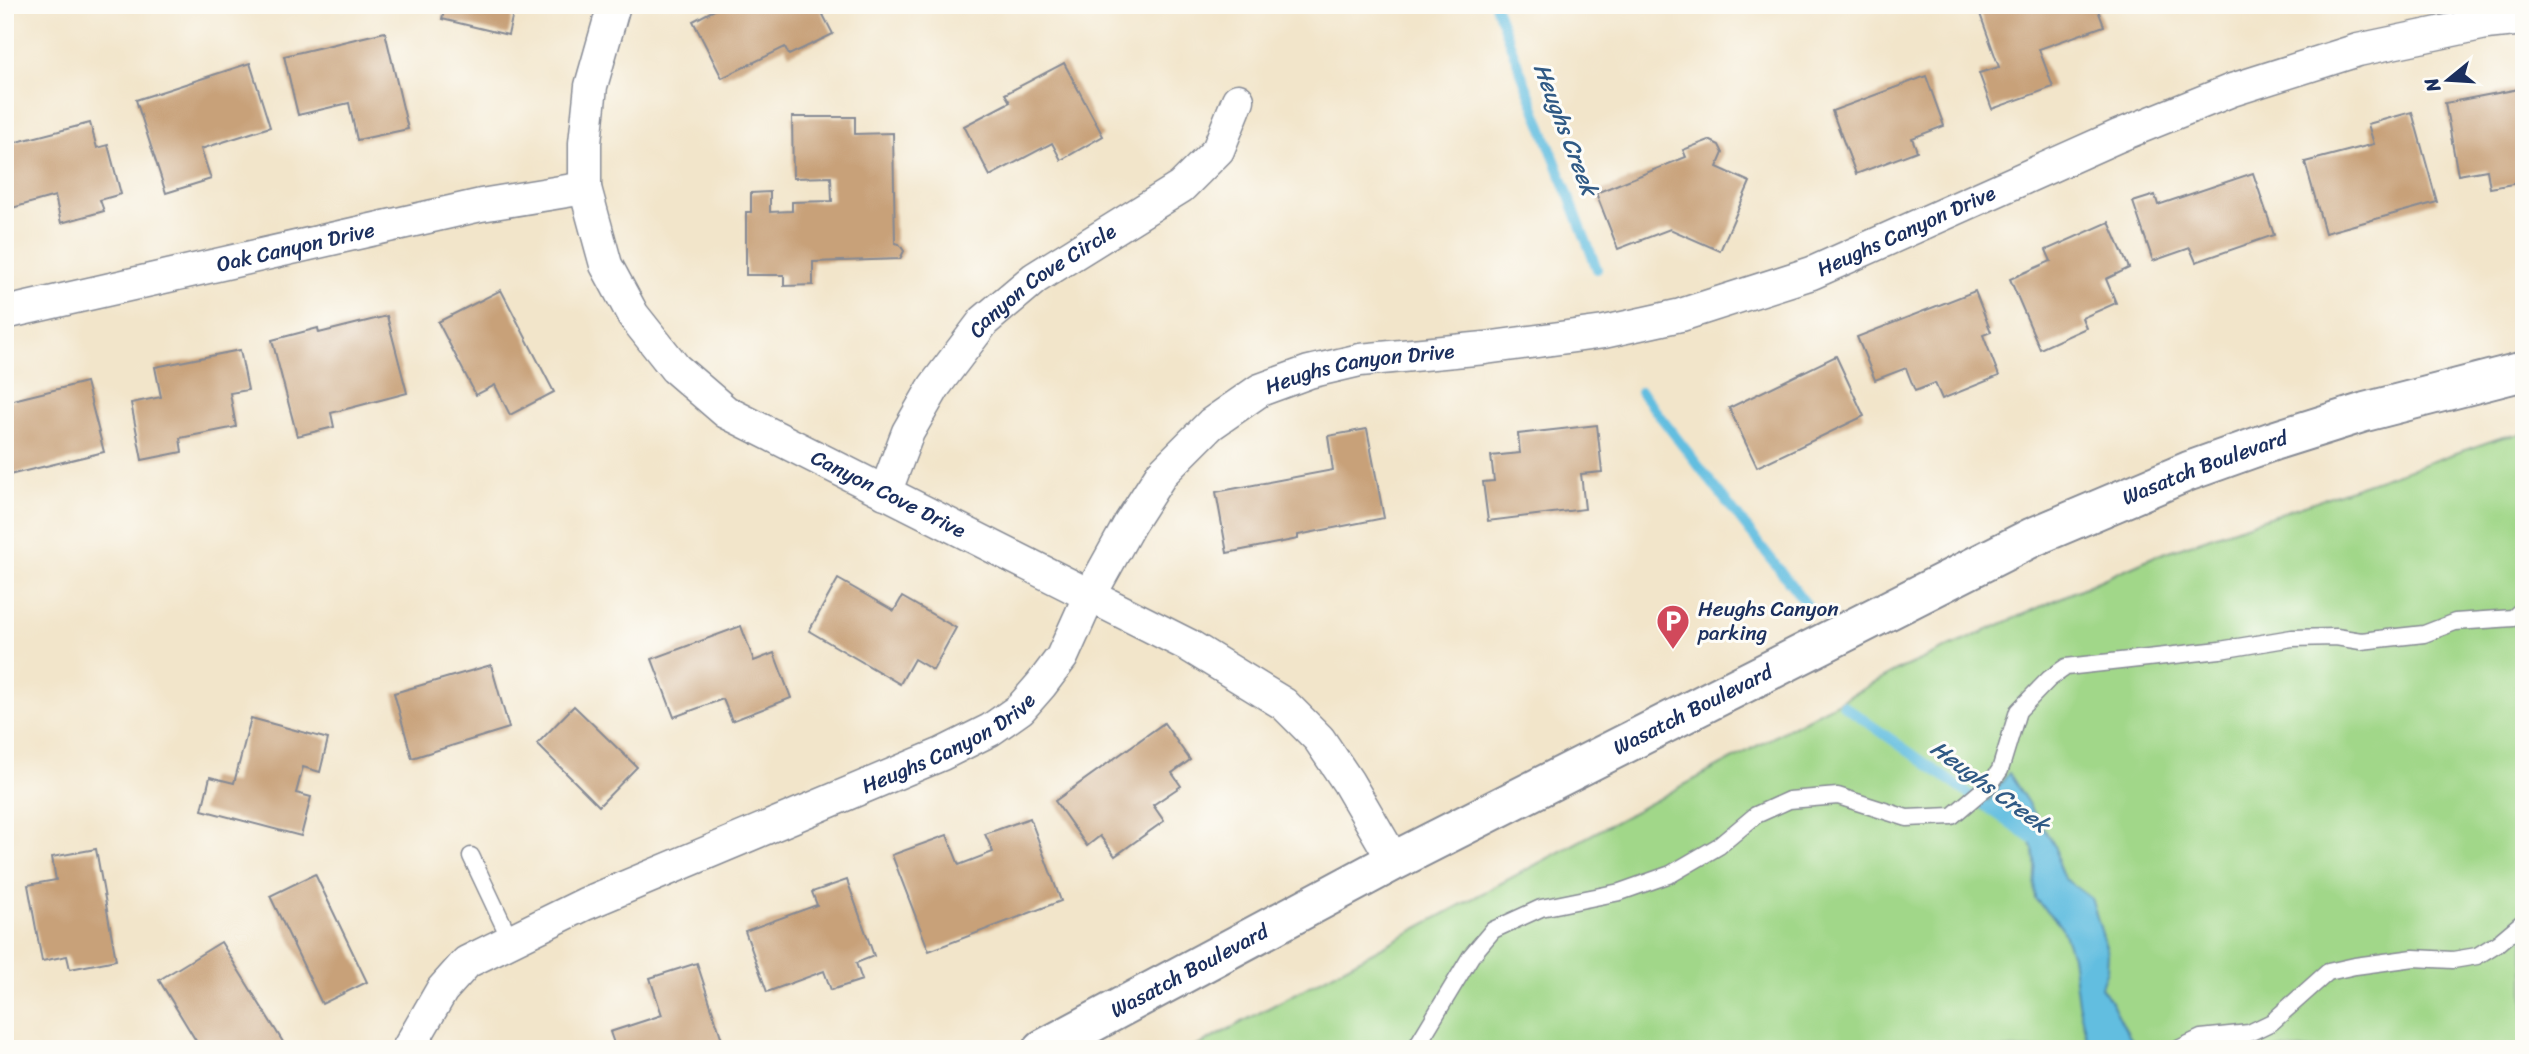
<svg xmlns="http://www.w3.org/2000/svg" width="2529" height="1054" font-family="Sriracha,sans-serif">
<style>
.green{fill:#a1d789;stroke:#5e8374;stroke-width:2}
.water{fill:#62bee0;stroke:#3e769f;stroke-width:2}
.lines{fill:none;stroke-linecap:round;stroke-linejoin:round}
.stream{stroke:#62bee0;stroke-width:10}
.building{fill:#c8a179}
.service-casing{stroke:#868a94;stroke-width:19}
.minor-casing{stroke:#868a94;stroke-width:35}
.tertiary-casing{stroke:#868a94;stroke-width:42}
.service{stroke:#fff;stroke-width:16}
.minor{stroke:#fff;stroke-width:32}
.tertiary{stroke:#fff;stroke-width:38}
.labels{text-anchor:middle;stroke-width:6;stroke-linejoin:round;paint-order:stroke}
.street-label{font-size:21px;fill:#1b2f5e;stroke:#fdfcf7}
.poi-label{font-size:21px;fill:#1b2f5e;stroke:#fdfcf7;text-anchor:start}
.water-label{font-size:23px;font-style:italic;fill:#305a85;stroke:#fdfcf7}
</style>
<rect width="100%" height="100%" fill="#fdfcf7"/>
<filter id="ink" filterUnits="userSpaceOnUse"><feTurbulence type="fractalNoise" baseFrequency=".0143" numOctaves="2"/><feDisplacementMap in="SourceGraphic" scale="14" xChannelSelector="R" yChannelSelector="G"/><feConvolveMatrix kernelMatrix="1 2 1 2 8 2 1 2 1" color-interpolation-filters="sRGB"/></filter>
<filter id="wash" filterUnits="userSpaceOnUse"><feTurbulence type="fractalNoise" baseFrequency=".00686" numOctaves="4" result="noise"/><feDisplacementMap in="SourceGraphic" scale="28" xChannelSelector="R" yChannelSelector="G"/><feGaussianBlur stdDeviation="1.57" result="paint"/><feColorMatrix in="noise" values="0 0 0 0 0 0 0 0 0 0 0 0 0 0 0 0 0 1.4 0 .05"/><feComposite in="paint" operator="in"/></filter>
<g filter="url(#wash)">
<rect width="100%" height="100%" fill="#f2e5ca"/>
<polygon class="green" points="2524,434 2524,1049 1192,1049 1902,668 2155,556 2503,437"/>
<path class="water" d="M2009,773L2056,848L2058,864L2064,878L2091,898L2108,953L2107,970L2101,987C2117,1006 2122,1029 2138,1049H2090L2078,1003L2072,956L2061,926L2035,899C2033,886 2036,873 2035,860C2032,828 2008,821 1982,809Z"/>
<g class="lines">
<g class="stream">
<polyline points="1495,5 1597,269"/>
<polyline points="1641,392 1807,605"/>
<polyline points="1843,705 2032,839"/>
</g>
</g>
<g id="blocks">
<g class="building">
<polygon points="445,5 515,5 508,35 442,19"/>
<polygon points="724,5 818,5 833,34 789,55 785,47 722,78 693,21"/>
<polygon points="1993,5 2096,5 2104,26 2039,49 2053,87 1992,109 1979,73 1999,67 1979,11"/>
<polygon points="385,32 408,129 357,140 349,103 298,115 284,56"/>
<polygon points="250,63 270,127 201,149 211,179 166,193 136,100"/>
<polygon points="1064,63 1103,136 1061,160 1052,143 990,176 964,126 1010,102 1005,94"/>
<polygon points="1926,76 1944,126 1912,138 1917,151 1856,174 1832,111"/>
<polygon points="2519,89 2520,93 2524,92 2524,182 2490,188 2487,170 2458,175 2445,103"/>
<polygon points="2412,112 2437,202 2325,233 2305,162 2374,144 2368,124"/>
<polygon points="792,117 855,117 855,134 893,133 895,243 899,244 904,251 900,259 813,262 813,285 784,286 784,275 746,275 746,212 751,212 751,193 770,192 770,212 792,211 792,202 832,201 831,177 793,178"/>
<polygon points="90,123 97,148 108,145 121,194 100,200 104,211 61,223 55,196 5,210 5,145"/>
<polygon points="1709,140 1719,145 1723,153 1717,167 1750,182 1720,251 1670,229 1618,249 1596,193 1686,157 1683,150"/>
<polygon points="2253,173 2274,235 2196,262 2190,248 2153,261 2133,202 2155,195 2158,205"/>
<polygon points="2109,222 2129,268 2106,279 2116,303 2082,318 2086,328 2040,349 2010,279 2051,261 2046,250"/>
<polygon points="501,290 554,392 510,415 495,385 476,395 438,322"/>
<polygon points="1975,291 1991,332 1983,335 1999,376 1942,399 1935,383 1915,391 1906,368 1875,380 1857,337"/>
<polygon points="387,316 407,393 331,413 334,427 297,436 272,340 318,328 319,333"/>
<polygon points="240,350 248,390 230,393 236,427 180,438 182,452 142,460 131,403 161,397 155,367"/>
<polygon points="1836,356 1864,416 1757,467 1729,408"/>
<polygon points="86,382 104,452 9,475 5,460 5,402"/>
<polygon points="1597,425 1602,472 1581,474 1585,509 1488,521 1483,482 1494,481 1491,456 1520,453 1518,434"/>
<polygon points="1367,429 1384,518 1298,535 1298,539 1227,553 1216,492 1333,470 1328,436"/>
<polygon points="838,579 894,611 902,597 956,628 933,670 914,659 900,684 809,631"/>
<polygon points="741,626 754,661 774,653 791,698 732,721 723,699 674,717 652,659"/>
<polygon points="491,665 509,728 412,758 394,693"/>
<polygon points="574,706 637,767 599,806 537,744"/>
<polygon points="251,718 328,739 320,772 303,767 296,793 311,797 301,836 202,810 210,777 234,783"/>
<polygon points="1164,723 1190,760 1172,773 1181,786 1153,805 1164,821 1115,856 1100,836 1087,846 1055,801"/>
<polygon points="1030,818 1061,901 929,951 892,855 947,835 959,865 993,852 985,834"/>
<polygon points="96,849 116,960 70,969 67,956 42,961 28,885 56,880 52,857"/>
<polygon points="315,874 367,982 322,1004 270,896"/>
<polygon points="847,880 874,956 856,963 862,980 831,990 824,971 767,992 745,931 817,905 812,892"/>
<polygon points="221,942 283,1042 273,1049 201,1049 159,980"/>
<polygon points="697,963 725,1049 616,1049 610,1032 662,1015 650,978"/>
</g>
</g>
</g>
<g filter="url(#ink)">
<use href="#blocks" fill-opacity="0" stroke="#868a94" stroke-width="2"/>
<g class="lines">
<defs>
<g id="service">
<polyline points="471,856 510,939"/>
<polyline points="1415,1049 1471,956 1493,930 1541,908 1620,892 1671,874 1719,846 1756,815 1789,800 1838,796 1907,818 1952,816 1991,783 2000,770 2018,711 2049,679 2066,667 2220,650 2292,638 2336,637 2361,641 2424,634 2455,622 2513,618 2524,608"/>
<polyline points="2178,1049 2201,1038 2249,1033 2272,1022 2328,972 2355,966 2414,958 2453,960 2477,956 2498,943 2524,921"/>
</g>
<g id="minor">
<path id="s1" d="M614,5L591,86L585,143V188L606,265L633,315L675,368L726,412L1188,645L1284,704L1319,739L1348,782L1394,861"/>
<path id="s2" d="M5,313L481,205L585,188"/>
<path id="s3" d="M885,493L908,432L934,387L984,321L1035,278L1181,187L1218,150L1238,100"/>
<path id="s4" d="M408,1049L442,990L467,962L585,904L942,754L990,730L1020,709L1041,685L1062,657L1089,597L1130,523L1162,473L1211,424L1260,390L1309,372L1360,360L1485,348L1604,332L1681,315L1812,273L2118,136L2232,90L2358,50L2486,23L2524,19"/>
</g>
<g id="tertiary">
<path id="s5" d="M1043,1049L1394,861L2033,537L2189,471L2273,441L2365,412L2524,371"/>
</g>
</defs>
<use href="#service" class="service-casing"/>
<use href="#minor" class="minor-casing"/>
<use href="#tertiary" class="tertiary-casing"/>
<use href="#service" class="service"/>
<use href="#minor" class="minor"/>
<use href="#tertiary" class="tertiary"/>
</g>
</g>
<defs>
<symbol id="parking-pin" viewBox="-11 -11 22 30"><path d="M0 17L-7.5 6A9.5 9.5 0 1 1 7.5 6Z" fill="#d1495b" stroke="#fdfcf7"/><path d="M-3.5-5.5H1a3.5 3.5 0 0 1 0 7H-1V5.5H-3.5ZM-1-3.4V-.6H.8a1.4 1.4 0 0 0 0-2.8Z" fill="#fff"/></symbol>
</defs>
<g fill-rule="evenodd">
<use href="#parking-pin" x="1654" y="602" width="38" height="52"/>
</g>
<g class="labels">
<g class="street-label">
<text dy="7" stroke="none"><textPath href="#s4" startOffset="1790">Heughs Canyon Drive</textPath></text>
<text dy="7" stroke="none"><textPath href="#s2" startOffset="298">Oak Canyon Drive</textPath></text>
<text dy="7" stroke="none"><textPath href="#s3" startOffset="271">Canyon Cove Circle</textPath></text>
<text dy="7" stroke="none"><textPath href="#s4" startOffset="1223">Heughs Canyon Drive</textPath></text>
<text dy="7" stroke="none"><textPath href="#s5" startOffset="1300">Wasatch Boulevard</textPath></text>
<text dy="7" stroke="none"><textPath href="#s1" startOffset="640">Canyon Cove Drive</textPath></text>
<text dy="7" stroke="none"><textPath href="#s5" startOffset="733">Wasatch Boulevard</textPath></text>
<text dy="7" stroke="none"><textPath href="#s4" startOffset="635">Heughs Canyon Drive</textPath></text>
<text dy="7" stroke="none"><textPath href="#s5" startOffset="166">Wasatch Boulevard</textPath></text>
</g>
<g class="poi-label">
<text x="1698" y="616">Heughs Canyon<tspan x="1698" dy="24">parking</tspan></text>
</g>
<g class="water-label">
<text transform="translate(1566 129) rotate(69)" y="8">Heughs Creek</text>
<text transform="translate(1990 786) rotate(36)" y="8">Heughs Creek</text>
</g>
</g>
<rect width="2529" height="1054" fill="none" stroke="#fdfcf7" stroke-width="28"/>
<g transform="translate(2448 80) rotate(252)" stroke="#fdfcf7" stroke-width="5" paint-order="stroke">
<path d="M0-5L12 26L0 18L-12 26Z" fill="#1b2f5e"/>
<text y="-10" font-size="19" font-weight="bold" text-anchor="middle" fill="#1b2f5e">N</text>
</g>
</svg>
